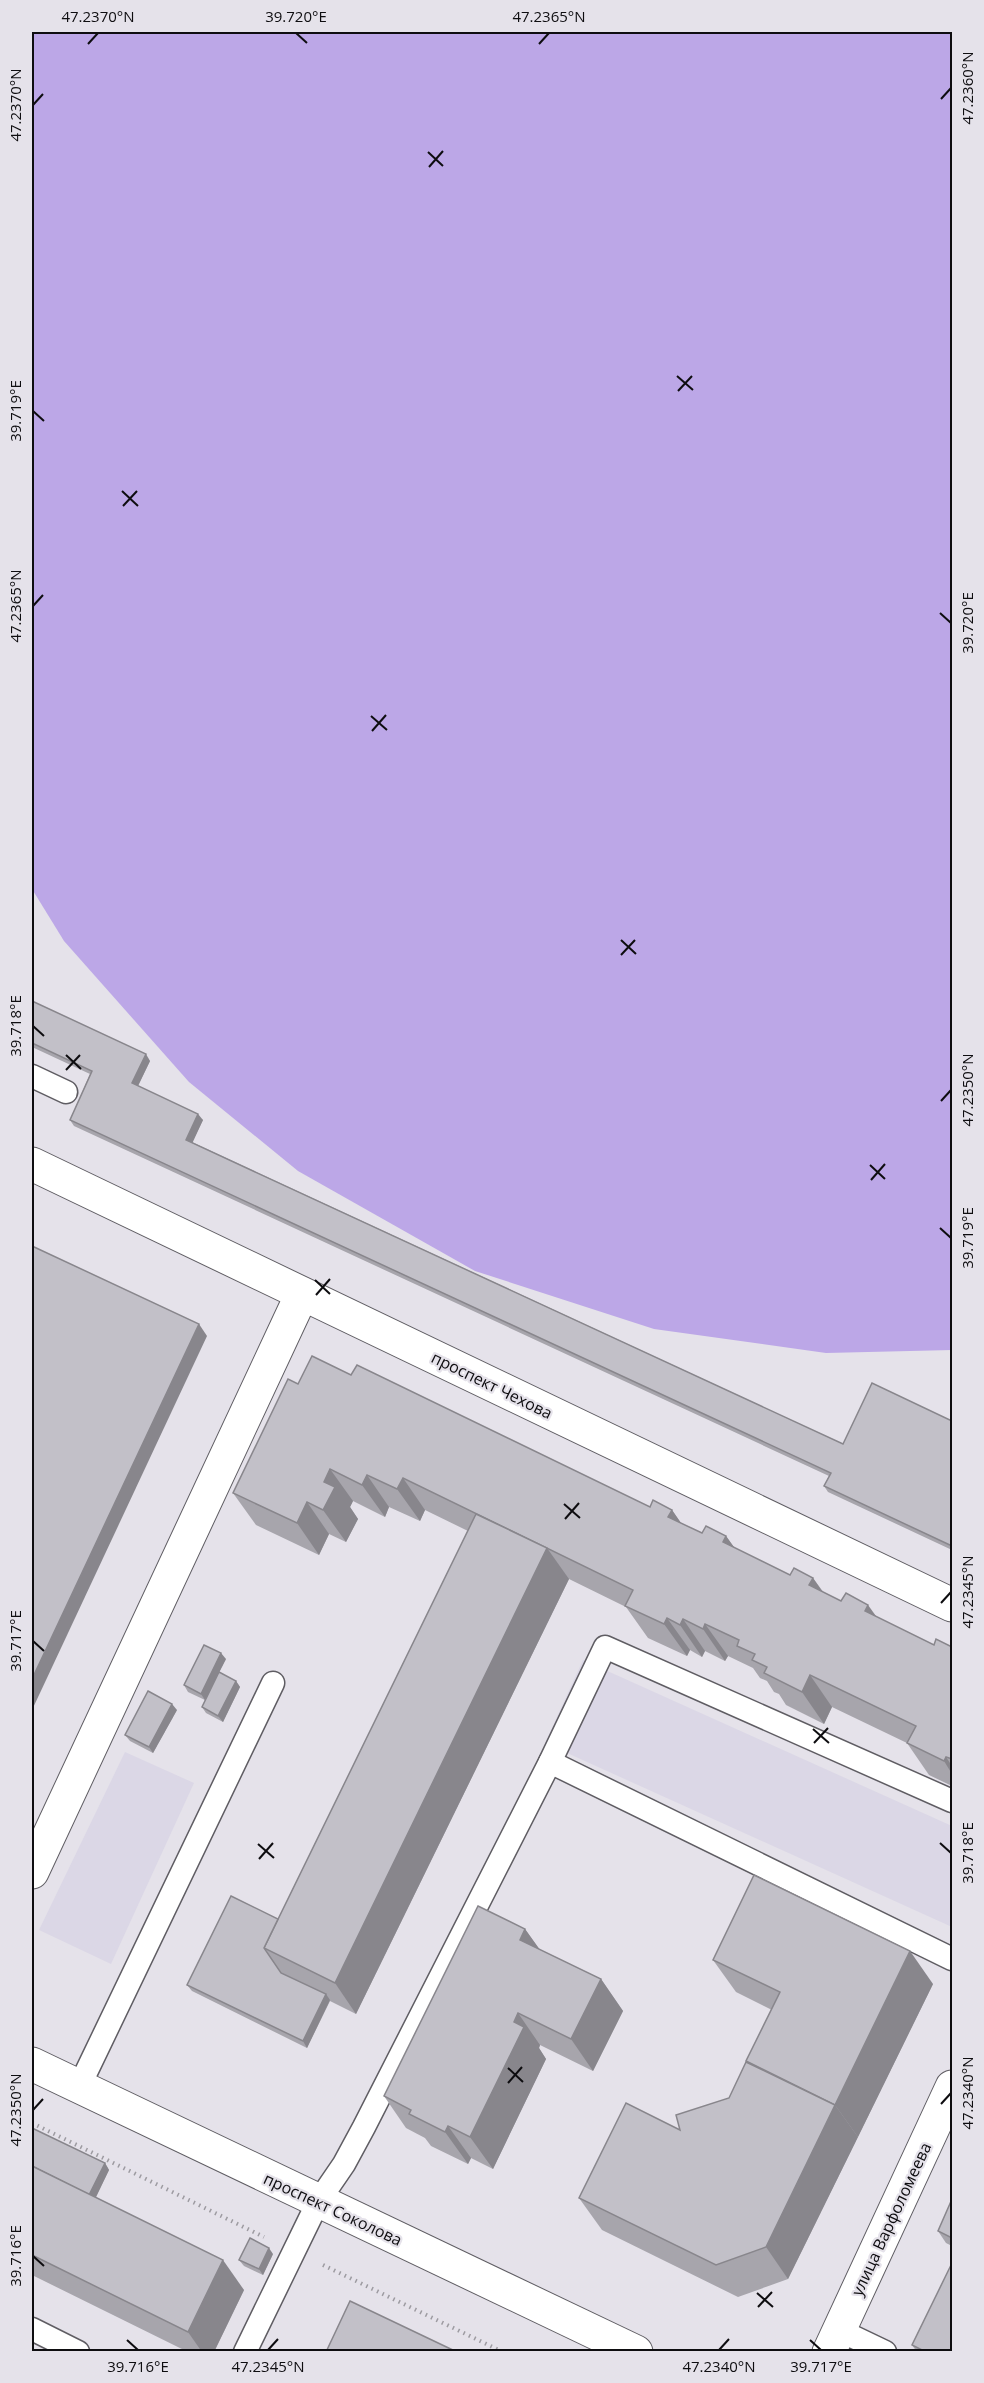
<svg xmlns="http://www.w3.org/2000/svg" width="984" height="2383" font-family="'Open Sans',sans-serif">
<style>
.built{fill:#dbd7e6}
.green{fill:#bca7e7}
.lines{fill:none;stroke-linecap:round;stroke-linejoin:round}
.service-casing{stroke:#5f5d63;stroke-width:25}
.tertiary-casing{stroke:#5f5d63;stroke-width:35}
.secondary-casing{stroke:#5f5d63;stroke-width:35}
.path{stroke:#9d9ba1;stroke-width:4;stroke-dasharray:1.5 4.5;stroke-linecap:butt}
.service{stroke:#fff;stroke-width:22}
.tertiary{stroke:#fff;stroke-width:33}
.secondary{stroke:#fff;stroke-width:33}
.wall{fill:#a7a5ac}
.shaded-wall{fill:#88868c}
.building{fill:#c2c0c8;stroke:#88868c;stroke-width:1.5}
.ticks{fill:none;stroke:#0e0d10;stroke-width:2}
.labels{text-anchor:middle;stroke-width:4.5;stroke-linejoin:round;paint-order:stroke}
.street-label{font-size:16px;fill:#0e0d10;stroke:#e5e2ea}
.neatline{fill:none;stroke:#0e0d10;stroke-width:2}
.ticks-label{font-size:15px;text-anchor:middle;fill:#0e0d10}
</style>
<rect width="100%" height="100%" fill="#e5e2ea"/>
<g class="built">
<polygon points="583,1660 952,1826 952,1927 545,1743"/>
<polygon points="125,1752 194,1783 111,1964 39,1930"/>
</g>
<polygon class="green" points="32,32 952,32 952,1350 826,1353 654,1329 475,1271 298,1171 189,1082 64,941 32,889"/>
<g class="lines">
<defs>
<g id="service">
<polyline points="32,1076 66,1092"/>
<polyline points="550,1762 952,1959"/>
<polyline points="79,2087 273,1683"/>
<polyline points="32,2329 78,2352"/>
<polyline points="839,2330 885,2352"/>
<polyline points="245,2352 318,2202 344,2164 364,2127 550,1762 605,1647 952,1801"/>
</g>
<polyline id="tertiary" points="32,1872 302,1294"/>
<g id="secondary">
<polyline points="32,1164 952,1605"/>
<polyline points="32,2064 636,2352"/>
<polyline points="829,2352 952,2087"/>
</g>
</defs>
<use href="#service" class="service-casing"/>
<use href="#tertiary" class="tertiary-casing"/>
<use href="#secondary" class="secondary-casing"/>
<g class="path">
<polyline points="32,2123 264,2237"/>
<polyline points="323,2265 503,2352"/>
</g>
<use href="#service" class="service"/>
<use href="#tertiary" class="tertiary"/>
<use href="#secondary" class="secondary"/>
</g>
<g class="wall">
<polygon points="32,1001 150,1061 138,1086 203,1120 192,1142 843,1444 952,1421 952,1550 828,1492 824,1486 829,1476 74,1126 70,1120 90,1074 32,1047"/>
<polygon points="351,1375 650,1507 672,1510 681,1523 702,1533 726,1536 735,1549 790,1575 813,1578 824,1593 934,1645 952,1647 952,1786 929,1775 907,1743 832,1707 824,1724 786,1705 779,1694 774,1692 767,1681 760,1678 753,1668 728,1656 725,1661 705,1651 702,1657 690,1650 687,1656 648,1638 626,1607 569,1579 356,2014 330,2001 307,2048 192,1991 187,1985 278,1919 468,1531 425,1510 420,1521 389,1507 385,1517 353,1501 350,1507 358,1519 346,1542 329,1534 319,1555 256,1525 233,1493 298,1384"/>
<polygon points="226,1659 209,1692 236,1681 240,1687 223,1722 206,1713 202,1707 205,1700 188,1692 184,1685"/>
<polygon points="177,1710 153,1753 130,1741 125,1735"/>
<polygon points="525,1929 539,1949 601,1979 623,2011 593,2071 540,2045 539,2048 546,2059 493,2169 471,2158 468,2164 431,2146 425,2138 406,2128 384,2096"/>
<polygon points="713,1960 933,1984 788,2279 738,2297 602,2230 579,2198 680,2130 729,2098 772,2010 736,1992"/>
<polygon points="32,2128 105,2163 109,2170 95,2198 244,2290 214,2352 188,2352 32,2275"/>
<polygon points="952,2199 952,2246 946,2243 938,2231"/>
<polygon points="273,2254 263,2275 244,2266 239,2260"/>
<polygon points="912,2345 952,2352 917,2352"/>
</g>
<g class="shaded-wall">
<polygon points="146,1054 150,1061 136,1090 132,1083"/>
<polygon points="198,1114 203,1120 191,1146 186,1140"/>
<polygon points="199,1324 207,1336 32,1710 32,1679"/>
<polygon points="330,1469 353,1501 350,1507 358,1519 346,1542 323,1510 324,1482"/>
<polygon points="367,1475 389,1507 385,1517 362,1485"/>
<polygon points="403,1478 425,1510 420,1521 397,1489"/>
<polygon points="307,1502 329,1534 319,1555 297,1523"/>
<polygon points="672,1510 694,1542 668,1517"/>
<polygon points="726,1536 749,1568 723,1542"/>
<polygon points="547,1548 569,1579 356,2014 335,1983"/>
<polygon points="813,1578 835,1610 809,1585"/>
<polygon points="868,1605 891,1637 865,1611"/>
<polygon points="667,1618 690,1650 687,1656 664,1624"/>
<polygon points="683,1619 705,1651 702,1657 680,1625"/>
<polygon points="705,1624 728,1656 725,1661 703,1629"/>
<polygon points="221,1653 226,1659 205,1700 201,1694"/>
<polygon points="810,1675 832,1707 824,1724 802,1692"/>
<polygon points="236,1681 240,1687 223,1722 218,1716"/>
<polygon points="172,1704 177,1710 153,1753 149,1747"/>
<polygon points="946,1757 952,1766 952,1774 944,1761"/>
<polygon points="525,1929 548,1961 520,1940"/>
<polygon points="910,1951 933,1984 858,2137 835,2105"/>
<polygon points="601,1979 623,2011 593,2071 571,2039"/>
<polygon points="326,1994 330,2000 307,2048 303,2041"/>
<polygon points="518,2013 540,2045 539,2048 546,2059 493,2169 470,2137"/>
<polygon points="835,2105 858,2137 788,2279 766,2247"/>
<polygon points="448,2126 471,2158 468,2164 445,2132"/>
<polygon points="105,2163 109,2170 88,2214 83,2207"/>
<polygon points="269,2248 273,2254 263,2275 259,2269"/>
<polygon points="223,2260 244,2290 214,2352 202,2352 188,2332"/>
</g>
<g class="building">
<polygon points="32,1001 146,1054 132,1083 198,1114 186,1140 843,1444 872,1383 952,1421 952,1546 824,1486 831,1473 70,1120 92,1071 32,1043"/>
<polygon points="32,1246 199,1324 32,1679"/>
<polygon points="312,1356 351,1375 357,1365 650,1507 653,1500 672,1510 668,1517 702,1533 706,1526 726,1536 723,1542 790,1575 794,1568 813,1578 809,1585 841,1601 846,1593 868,1605 865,1611 934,1645 936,1639 952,1647 952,1759 946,1757 944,1761 907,1743 916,1726 810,1675 802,1692 764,1673 767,1667 752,1660 755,1654 737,1646 739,1640 705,1624 703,1629 683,1619 680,1625 667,1618 664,1624 625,1606 633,1590 403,1478 397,1489 367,1475 362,1485 330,1469 324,1482 335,1487 323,1510 307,1502 297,1523 233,1493 288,1379 298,1384"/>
<polygon points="476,1514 547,1548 335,1983 264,1948"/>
<polygon points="204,1645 221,1653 201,1694 184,1685"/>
<polygon points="219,1672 236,1681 218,1716 202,1707"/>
<polygon points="148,1691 172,1704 149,1747 125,1735"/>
<polygon points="754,1875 910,1951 835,2105 746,2061 780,1992 713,1960"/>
<polygon points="231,1896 278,1919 264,1948 281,1973 326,1994 303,2041 187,1985"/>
<polygon points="478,1906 525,1929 520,1940 601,1979 571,2039 518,2013 514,2022 524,2027 470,2137 448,2126 445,2132 409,2114 411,2110 384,2096"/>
<polygon points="746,2062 835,2105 766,2247 716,2265 579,2198 626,2103 680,2130 676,2115 729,2098"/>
<polygon points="32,2128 105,2163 89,2195 32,2166"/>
<polygon points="32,2166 223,2260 188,2332 32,2255"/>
<polygon points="952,2199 952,2238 938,2231"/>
<polygon points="250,2238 269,2248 259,2269 239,2260"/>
<polygon points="952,2263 952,2352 926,2352 912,2345"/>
<polygon points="350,2301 457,2352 326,2352"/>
</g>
<path class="ticks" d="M296,33L307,43M88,44L98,33M539,44L549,33M941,99L951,88M33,105L43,94M428,152L443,166M429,167L443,151M677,376L693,390M678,391L692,376M33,411L44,421M122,491L138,506M123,506L137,491M33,606L43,595M940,613L951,623M371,716L387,730M372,731L386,715M621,940L636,954M621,955L635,940M33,1026L44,1036M66,1055L81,1069M66,1070L80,1055M941,1101L951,1090M870,1165L885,1179M871,1180L885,1164M940,1228L951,1238M315,1280L330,1294M316,1295L330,1279M564,1504L580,1518M565,1519L579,1503M941,1603L951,1592M33,1641L44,1651M813,1729L829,1743M814,1743L828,1728M940,1843L951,1853M258,1844L274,1858M259,1859L273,1843M508,2068L523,2082M508,2083L522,2067M941,2104L951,2093M33,2110L43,2099M33,2256L44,2266M757,2293L773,2307M758,2307L772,2292M127,2340L138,2350M810,2340L821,2350M268,2350L278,2339M719,2350L729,2339"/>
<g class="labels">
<g class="street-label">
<text transform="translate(492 1385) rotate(26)" y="6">проспект Чехова</text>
<text transform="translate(333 2209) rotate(25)" y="6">проспект Соколова</text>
<text transform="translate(891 2219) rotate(-65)" y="6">улица Варфоломеева</text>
</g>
</g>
<rect width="984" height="2383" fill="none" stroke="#e5e2ea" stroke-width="66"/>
<rect x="33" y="33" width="918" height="2317" class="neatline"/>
<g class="ticks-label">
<text x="98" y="22">47.2370°N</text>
<text x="296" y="22">39.720°E</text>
<text x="549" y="22">47.2365°N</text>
<text transform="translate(968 88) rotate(-90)" y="5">47.2360°N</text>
<text transform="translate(16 105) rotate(-90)" y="5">47.2370°N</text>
<text transform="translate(16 411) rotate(-90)" y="5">39.719°E</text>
<text transform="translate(16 606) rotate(-90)" y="5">47.2365°N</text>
<text transform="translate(968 623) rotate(-90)" y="5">39.720°E</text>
<text transform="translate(16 1026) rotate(-90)" y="5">39.718°E</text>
<text transform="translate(968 1090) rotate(-90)" y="5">47.2350°N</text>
<text transform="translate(968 1238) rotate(-90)" y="5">39.719°E</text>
<text transform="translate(968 1592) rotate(-90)" y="5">47.2345°N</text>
<text transform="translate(16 1641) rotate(-90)" y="5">39.717°E</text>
<text transform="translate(968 1853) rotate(-90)" y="5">39.718°E</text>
<text transform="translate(968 2093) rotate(-90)" y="5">47.2340°N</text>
<text transform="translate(16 2110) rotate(-90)" y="5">47.2350°N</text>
<text transform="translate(16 2256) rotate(-90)" y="5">39.716°E</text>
<text x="138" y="2372">39.716°E</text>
<text x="268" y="2372">47.2345°N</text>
<text x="719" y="2372">47.2340°N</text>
<text x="821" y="2372">39.717°E</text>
</g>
</svg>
